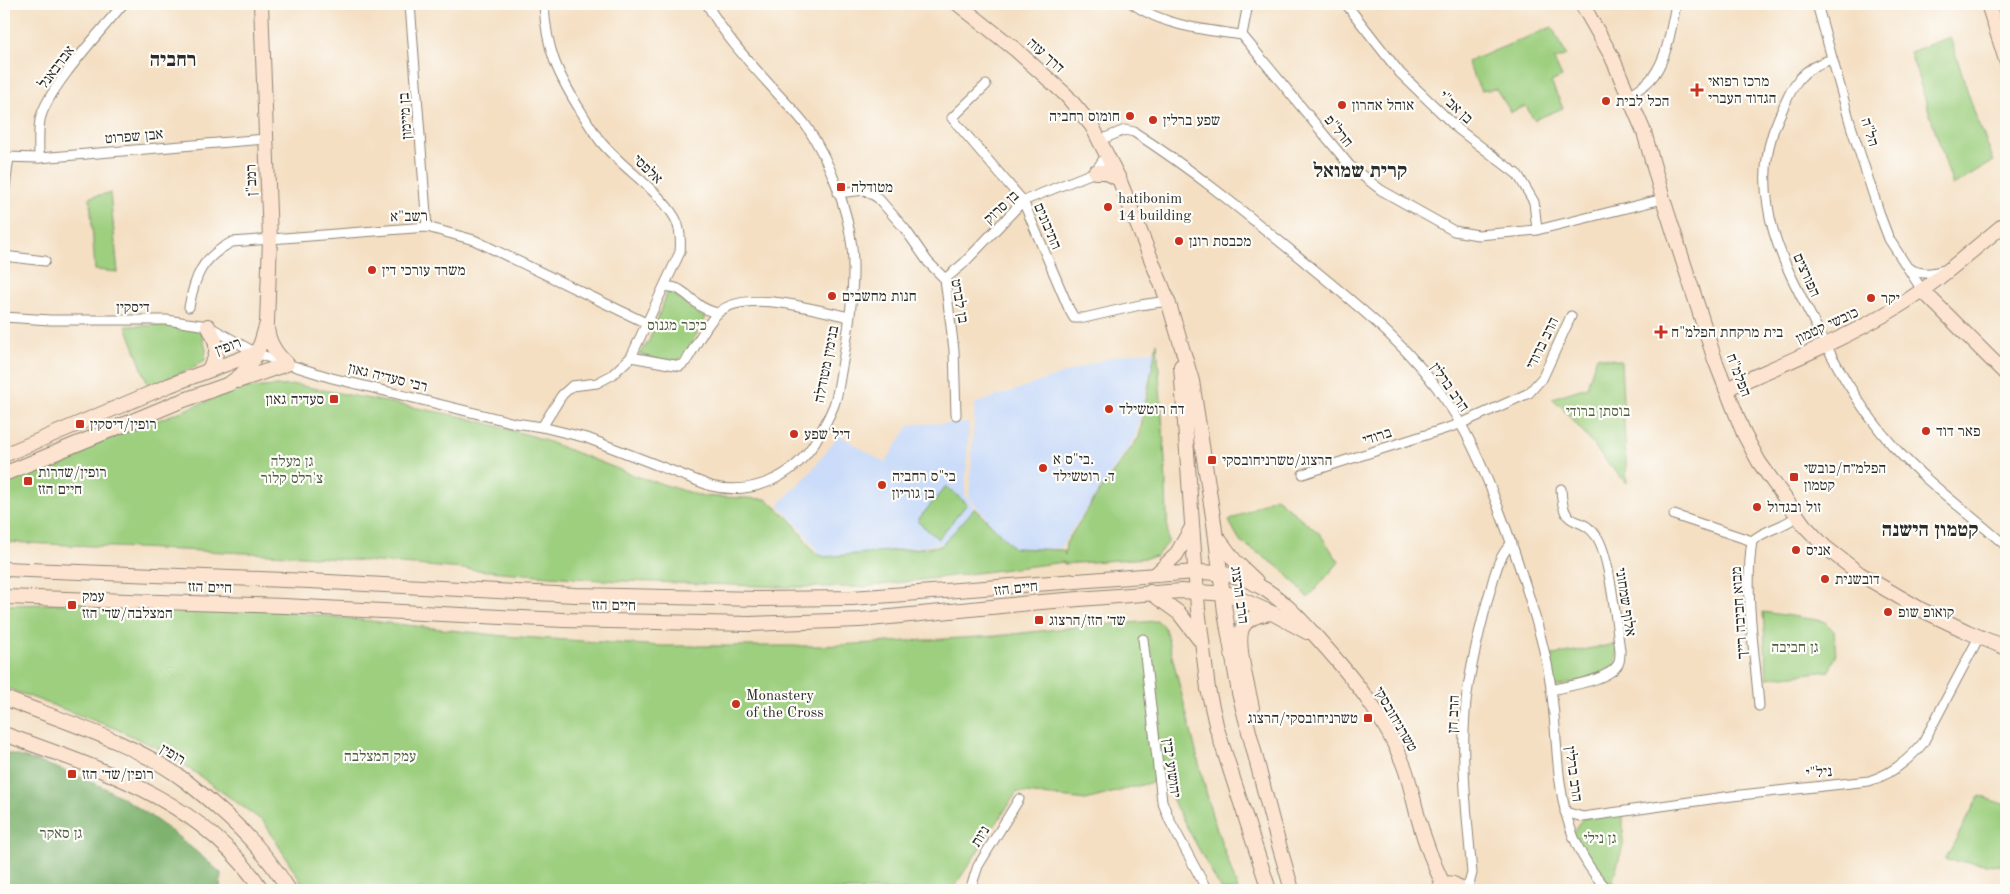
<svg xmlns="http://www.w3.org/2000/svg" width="2010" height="894" font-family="'Old Standard TT','Frank Ruhl Libre',serif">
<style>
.built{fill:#cadcf9}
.green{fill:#9dcf7f;stroke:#647d55}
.forest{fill:#7eb26e;stroke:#546e4c}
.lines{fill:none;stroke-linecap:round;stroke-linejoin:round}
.street-casing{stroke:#908577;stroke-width:11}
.secondary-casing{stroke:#908577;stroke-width:16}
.street{stroke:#fff;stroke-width:9}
.secondary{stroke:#fde4d0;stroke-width:14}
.poi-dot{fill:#c8321e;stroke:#fdfcf7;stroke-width:2}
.labels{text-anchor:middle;stroke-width:4.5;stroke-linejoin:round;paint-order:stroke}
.street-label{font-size:15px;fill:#2b2b2b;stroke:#fdfcf7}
.poi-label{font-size:15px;fill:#2b2b2b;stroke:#fdfcf7;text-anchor:start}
.park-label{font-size:15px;fill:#4d5c44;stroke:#fdfcf7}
.district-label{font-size:20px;font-weight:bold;fill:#2b2b2b;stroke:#fdfcf7}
</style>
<rect width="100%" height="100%" fill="#fdfcf7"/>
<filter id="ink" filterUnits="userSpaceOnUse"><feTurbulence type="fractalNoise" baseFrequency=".02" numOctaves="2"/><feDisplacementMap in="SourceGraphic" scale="10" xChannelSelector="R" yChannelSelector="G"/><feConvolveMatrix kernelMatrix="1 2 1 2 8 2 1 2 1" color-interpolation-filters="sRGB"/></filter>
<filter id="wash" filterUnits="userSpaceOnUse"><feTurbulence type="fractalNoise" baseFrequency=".0096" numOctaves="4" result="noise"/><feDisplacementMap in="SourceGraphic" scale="20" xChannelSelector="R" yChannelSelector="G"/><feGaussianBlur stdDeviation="1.12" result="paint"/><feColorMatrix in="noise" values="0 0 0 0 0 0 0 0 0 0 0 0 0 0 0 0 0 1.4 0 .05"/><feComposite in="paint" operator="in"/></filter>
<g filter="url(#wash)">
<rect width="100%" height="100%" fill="#f4dfc3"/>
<g class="built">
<polygon points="1156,350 1135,438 1060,548 1014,550 969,498 975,404 1108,358 1132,353"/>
<polygon points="969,423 965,496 975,509 946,543 852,556 821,556 800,527 778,505 809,474 839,435 885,463 910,424"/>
</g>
<g class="green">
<polygon points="1552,27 1566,55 1554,60 1562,77 1551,82 1563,108 1534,120 1526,106 1511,112 1496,89 1481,91 1467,62"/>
<polygon points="1950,37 1975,114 1994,161 1953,186 1910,52"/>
<polygon points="110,193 118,272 95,270 90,197"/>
<path d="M668,291C683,298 690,312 705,317C700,327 685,361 674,362C663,362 649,357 639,354L649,341Z"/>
<polygon points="175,325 200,329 206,349 205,360 194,367 149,387 126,326"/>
<polygon points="1157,342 1165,460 1168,543 1156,556 1146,558 1064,564 1064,562 864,587 784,587 600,580 290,555 4,542 4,479 242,388 297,385 464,417 536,437 636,476 701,496 766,499 792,521 813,551 824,557 941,546 975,508 1014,548 1063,550 1065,555 1066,543 1097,495 1139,437"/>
<path d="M1597,356L1621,361L1627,483C1599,457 1580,424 1552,398L1587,387Z"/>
<polygon points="946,486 967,504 938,539 917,521"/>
<polygon points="1275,497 1320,534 1339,562 1308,598 1283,570 1240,541 1229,521"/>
<polygon points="100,603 228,605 504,636 662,646 821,646 996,636 1084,626 1158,621 1165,628 1212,815 1238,890 1221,890 1176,807 1164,779 1086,800 1017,792 952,890 306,890 264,822 166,752 114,728 4,687 4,605"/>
<polygon points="1763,612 1824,621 1834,631 1836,656 1829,671 1767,678"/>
<path d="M1616,644C1617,651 1619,658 1615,664C1607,676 1566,684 1552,688L1547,656Z"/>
<polygon points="1979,796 2006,805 2006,866 1945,860"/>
<polygon points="1623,811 1623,846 1610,890 1572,834 1583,818"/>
</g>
<path class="forest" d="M4,752C42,762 86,776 121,797C157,818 189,845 221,873L220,889L205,890L197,885L179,890H4Z"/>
</g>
<g filter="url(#ink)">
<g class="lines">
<defs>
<g id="street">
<polyline points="410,4 427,227"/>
<path d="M1133,4C1164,26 1205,30 1242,35L1350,166L1381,190L1454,231L1478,235L1537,230L1663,199"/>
<polyline points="1346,4 1400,73 1458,129 1518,175 1534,202 1537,230"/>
<polyline points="1817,4 1851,126 1881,218 1889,239 1922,290"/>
<polyline points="1242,35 1248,4"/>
<path d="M1832,59C1797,70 1793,86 1779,117C1766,145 1763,176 1768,206C1773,243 1792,279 1809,312C1832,358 1858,407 1893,446C1927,483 1969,513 2006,546"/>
<polyline points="986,85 952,118 1023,201 1069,309 1074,318 1084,318 1140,305 1168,301"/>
<path d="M1629,95C1638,90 1648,84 1654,75C1668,55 1671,28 1676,4"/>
<path d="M1100,140L1125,130L1134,132C1195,171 1250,217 1306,263C1358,306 1412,348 1449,405C1470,436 1485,472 1498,507C1517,557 1534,607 1546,659C1565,742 1543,822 1608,890"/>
<polyline points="4,157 39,158 266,139"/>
<path d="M39,158C39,146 38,132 40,120C46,90 102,30 123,4"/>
<polyline points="838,193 865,190 878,198 905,229 928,262 945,279 954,350 956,415"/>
<polyline points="4,195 9,157"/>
<polyline points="4,256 45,261"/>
<path d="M1908,268C1920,275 1931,274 1944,270"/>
<polyline points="945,279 963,264 1023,201 1095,172 1107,154"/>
<path d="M665,286C669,287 676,287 680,290C696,300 697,308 717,313"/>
<path d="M189,307C195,275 202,258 232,242L427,227L474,240L648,324"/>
<path d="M4,317L50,320H166L208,326L256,353L287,364L332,378L515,423L542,427L587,438L711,486C751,496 793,478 815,442C822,430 829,418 834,405C838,394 839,383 841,372C848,335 856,284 852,247C847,206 830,162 807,127C799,115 787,104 777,93C751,64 725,37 707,4"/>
<path d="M631,357L680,366L686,361C696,346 705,325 718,313C746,288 815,310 849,317"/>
<path d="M542,427L562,395L572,386L597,383L612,375L631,357L680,252C681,241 681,229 675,218C657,188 623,169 601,142C594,133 588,123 582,113C558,75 546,50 544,4"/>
<polyline points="1303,474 1460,424 1529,393 1543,377 1571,316"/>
<polyline points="1674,515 1752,541"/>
<polyline points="1143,639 1162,801 1170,821 1207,890"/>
<path d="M1551,690C1567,686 1613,680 1619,662C1620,658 1620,653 1620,650C1616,623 1610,557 1597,537C1580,512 1563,533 1561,489"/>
<path d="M1759,706C1755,652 1744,594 1752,541C1767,528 1781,529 1797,516"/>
<path d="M1565,812L1583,817L1732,796L1869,781C1892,774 1908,761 1923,743L1979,637"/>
<polyline points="970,890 978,866 1019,799"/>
<path d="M1460,890L1469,884L1472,873C1467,817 1460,758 1466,702C1470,667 1479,632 1488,598C1494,579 1497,557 1512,543"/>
</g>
<g id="secondary">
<polyline points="958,4 1016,50 1066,95 1092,126 1119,179 1168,301 1192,381 1214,523 1225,612 1239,693 1273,824 1292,890"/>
<polyline points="1582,4 1612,57 1644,132 1663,199 1715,360 1744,434 1759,462 1804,525 1825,547 1860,574 1920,609 1968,632 2006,648"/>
<polyline points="1988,4 2006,60"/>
<polyline points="1095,172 1105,172 1119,179"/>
<polyline points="1922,290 2006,374"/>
<path d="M208,326C218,342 220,355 208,370"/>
<polyline points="1181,366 1198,609 1208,689 1217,729 1269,890"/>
<path d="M238,381L287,364C276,354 268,341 267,327"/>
<path d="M1726,389C1782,364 1841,341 1894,309C1935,284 1970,252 2006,223"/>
<polyline points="4,455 170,385 256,353"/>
<polyline points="4,474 176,403 229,384 240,376 251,364 261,343 267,323 270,239 261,4"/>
<polyline points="1217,537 1235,561 1256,581"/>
<path d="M4,569L309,581L575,595L759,599L852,598L1196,572C1213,572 1228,573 1244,579C1276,591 1298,616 1320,641C1353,678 1386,718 1404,766C1411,784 1414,805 1420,824C1426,845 1434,865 1443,884"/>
<polyline points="1155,575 1176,555 1191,529"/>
<polyline points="1150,592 1179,613 1199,639"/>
<polyline points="4,597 284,606 563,620 750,624 860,620 1041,602 1181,591 1229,594 1272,613 1307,632"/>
<path d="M4,698C65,722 134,742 187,782C201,793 215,805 228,817C252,839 272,862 289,890"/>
<path d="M1252,708C1249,690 1233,639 1244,625C1250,616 1262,614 1272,613"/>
<path d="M4,734C100,769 203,800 262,890"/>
<path d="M1438,890C1445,881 1454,881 1460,890"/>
</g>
</defs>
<use href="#street" class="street-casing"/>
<use href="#secondary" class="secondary-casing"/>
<use href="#street" class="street"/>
<use href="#secondary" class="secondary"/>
</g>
</g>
<g class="poi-dot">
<path d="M1694.5 82.5h5v5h5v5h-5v5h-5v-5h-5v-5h5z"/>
<circle cx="1606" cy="101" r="5"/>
<circle cx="1342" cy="105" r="5"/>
<circle cx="1130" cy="116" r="5"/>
<circle cx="1153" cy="120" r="5"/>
<rect x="836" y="182" width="10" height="10" rx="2.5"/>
<circle cx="1108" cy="207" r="5"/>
<circle cx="1179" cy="241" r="5"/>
<circle cx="372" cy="270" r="5"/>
<circle cx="832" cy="296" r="5"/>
<circle cx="1871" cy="298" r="5"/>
<path d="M1658.5 324.5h5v5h5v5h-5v5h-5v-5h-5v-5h5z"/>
<rect x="329" y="394" width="10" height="10" rx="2.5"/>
<circle cx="1109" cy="409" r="5"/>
<rect x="75" y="419" width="10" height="10" rx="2.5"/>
<circle cx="1926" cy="431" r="5"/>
<circle cx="794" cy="434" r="5"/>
<rect x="1207" y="455" width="10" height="10" rx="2.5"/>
<circle cx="1043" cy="468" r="5"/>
<rect x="1789" y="472" width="10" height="10" rx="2.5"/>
<rect x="23" y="476" width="10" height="10" rx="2.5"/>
<circle cx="882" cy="485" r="5"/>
<circle cx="1757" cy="507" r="5"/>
<circle cx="1796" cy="550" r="5"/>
<circle cx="1825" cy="579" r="5"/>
<rect x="67" y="600" width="10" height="10" rx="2.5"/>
<circle cx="1888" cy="612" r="5"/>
<rect x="1034" y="615" width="10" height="10" rx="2.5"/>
<circle cx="736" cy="704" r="5"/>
<rect x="1363" y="713" width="10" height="10" rx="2.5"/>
<rect x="67" y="769" width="10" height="10" rx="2.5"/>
</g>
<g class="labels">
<g class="street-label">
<text transform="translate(1046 55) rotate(42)" y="5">דרך עזה</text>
<text transform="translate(56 67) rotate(-53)" y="5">אברבאנל</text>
<text transform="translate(1456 107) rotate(43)" y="5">בן אב"י</text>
<text transform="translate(405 116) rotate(-94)" y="5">בן מיימון</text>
<text transform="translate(1339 131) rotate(51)" y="5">חרל"פ</text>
<text transform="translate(1870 132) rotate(73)" y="5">הל"ה</text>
<text transform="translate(134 136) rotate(-5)" y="5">אבן שפרוט</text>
<text transform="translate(648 169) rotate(44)" y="5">אלפסי</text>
<text transform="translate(251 180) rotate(-92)" y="5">רמב"ן</text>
<text transform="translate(1001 207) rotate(-43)" y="5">בן סרוק</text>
<text transform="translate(409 216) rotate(-1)" y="5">רשב"א</text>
<text transform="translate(1048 226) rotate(67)" y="5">התיבונים</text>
<text transform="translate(1807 275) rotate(66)" y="5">הפורצים</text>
<text transform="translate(960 301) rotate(80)" y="5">בן לברט</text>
<text x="133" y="312">דיסקין</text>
<text transform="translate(1827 325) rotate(-25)" y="5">כובשי קטמון</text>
<text transform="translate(1542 343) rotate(-64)" y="5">הרב ברודי</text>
<text transform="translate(228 346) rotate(-20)" y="5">רופין</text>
<text transform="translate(826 364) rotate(-79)" y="5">בנימין מטודלה</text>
<text transform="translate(1739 375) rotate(69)" y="5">הפלמ"ח</text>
<text transform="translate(388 377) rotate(14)" y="5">רבי סעדיה גאון</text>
<text transform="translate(1450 387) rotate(55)" y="5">הרב ברלין</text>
<text transform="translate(1377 436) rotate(-18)" y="5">ברודי</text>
<text transform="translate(210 587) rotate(2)" y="5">חיים הזז</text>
<text transform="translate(1016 588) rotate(-6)" y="5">חיים הזז</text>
<text transform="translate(1240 595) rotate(82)" y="5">הרב הרצוג</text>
<text transform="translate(1626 602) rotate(81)" y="5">אלוף שמחוני</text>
<text transform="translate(614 605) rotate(1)" y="5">חיים הזז</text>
<text transform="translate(1739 613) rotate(-94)" y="5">מבוא חביבה רייך</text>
<text transform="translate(1453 714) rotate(-87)" y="5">הרב חן</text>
<text transform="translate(1396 719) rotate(60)" y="5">טשרניחובסקי</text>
<text transform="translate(173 754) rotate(31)" y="5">רופין</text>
<text transform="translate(1172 768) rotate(82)" y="5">יהושוע יבין</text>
<text transform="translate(1819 772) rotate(-5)" y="5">ניל"י</text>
<text transform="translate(1574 774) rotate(82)" y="5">הרב ברלין</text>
<text transform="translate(980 836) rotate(-58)" y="5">ניות</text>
</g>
<g class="poi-label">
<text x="1708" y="86">מרכז רפואי<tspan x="1708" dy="17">הגדוד העברי</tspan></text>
<text x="1616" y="106">הכל לבית</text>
<text x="1352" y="110">אוהל אהרון</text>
<text x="1120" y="121" text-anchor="end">חומוס רחביה</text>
<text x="1163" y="125">שפע ברלין</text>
<text x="851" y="192">מטודלה</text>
<text x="1118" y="203">hatibonim<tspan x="1118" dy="17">14 building</tspan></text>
<text x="1189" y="246">מכבסת רונן</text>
<text x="382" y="275">משרד עורכי דין</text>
<text x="842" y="301">חנות מחשבים</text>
<text x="1881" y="303">יקר</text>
<text x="1671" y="337">בית מרקחת הפלמ"ח</text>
<text x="324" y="404" text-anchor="end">סעדיה גאון</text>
<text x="1119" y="414">דה רוטשילד</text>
<text x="90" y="429">רופין/דיסקין</text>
<text x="1936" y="436">פאר דוד</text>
<text x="804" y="439">דיל שפע</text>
<text x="1053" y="464">בי"ס א.<tspan x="1053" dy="17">ד. רוטשילד</tspan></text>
<text x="1222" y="465">הרצוג/טשרניחובסקי</text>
<text x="1804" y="473">הפלמ״ח/כובשי<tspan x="1804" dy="17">קטמון</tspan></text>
<text x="38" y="477">רופין/שדרות<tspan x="38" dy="17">חיים הזז</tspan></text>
<text x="892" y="481">בי"ס רחביה<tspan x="892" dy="17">בן גוריון</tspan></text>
<text x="1767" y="512">זול ובגדול</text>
<text x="1806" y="555">אניס</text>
<text x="1835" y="584">דובשנית</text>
<text x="82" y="601">עמק<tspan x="82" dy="17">המצלבה/שד׳ הזז</tspan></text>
<text x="1898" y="617">קואופ שופ</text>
<text x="1049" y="625">שד׳ הזז/הרצוג</text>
<text x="746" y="700">Monastery<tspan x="746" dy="17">of the Cross</tspan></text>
<text x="1358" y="723" text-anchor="end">טשרניחובסקי/הרצוג</text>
<text x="82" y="779">רופין/שד׳ הזז</text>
</g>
<g class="park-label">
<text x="677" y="330">כיכר מגנוס</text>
<text x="1598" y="416">בוסתן ברודי</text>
<text x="292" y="466">גן מעלה<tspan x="292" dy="17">צ'רלס קלור</tspan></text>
<text x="1795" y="652">גן חביבה</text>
<text x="380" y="761">עמק המצלבה</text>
<text x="61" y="838">גן סאקר</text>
<text x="1600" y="843">גן נילי</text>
</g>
<g class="district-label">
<text x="173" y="66">רחביה</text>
<text x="1360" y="177">קרית שמואל</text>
<text x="1930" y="536">קטמון הישנה</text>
</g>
</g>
<rect width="2010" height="894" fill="none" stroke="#fdfcf7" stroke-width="20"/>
</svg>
